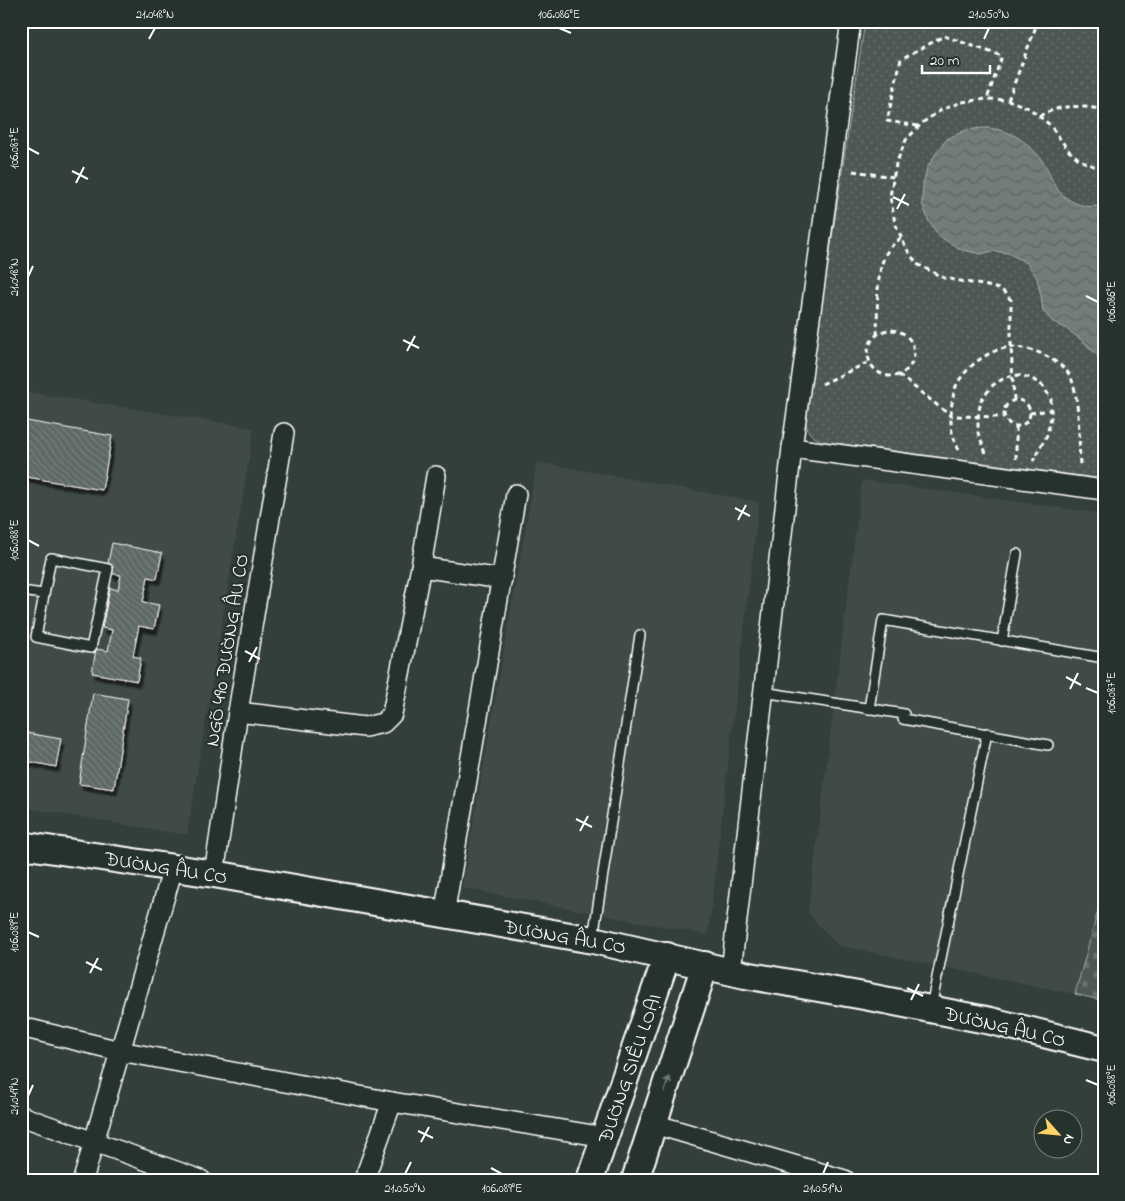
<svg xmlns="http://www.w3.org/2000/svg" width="1125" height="1201" font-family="'Indie Flower',sans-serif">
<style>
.built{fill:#404c47}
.cemetery{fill:url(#cemetery-stones);stroke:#a6aca9}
.park{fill:url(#park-dots);stroke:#a6aca9}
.water{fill:url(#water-waves);stroke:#abb0ae}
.building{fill:url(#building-back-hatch);stroke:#fff;filter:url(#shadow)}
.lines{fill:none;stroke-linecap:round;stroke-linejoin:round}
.service-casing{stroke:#fff;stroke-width:12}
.minor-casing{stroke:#fff;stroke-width:22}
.secondary-casing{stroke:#fff;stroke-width:30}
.path{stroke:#fff;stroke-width:3;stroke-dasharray:5 4;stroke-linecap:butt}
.service{stroke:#26332d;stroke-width:9}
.minor{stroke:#26332d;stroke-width:19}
.secondary{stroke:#26332d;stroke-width:26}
.oneway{stroke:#727a76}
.ticks{fill:none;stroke:#fff;stroke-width:2}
.labels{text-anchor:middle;stroke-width:4.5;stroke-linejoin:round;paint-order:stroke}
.street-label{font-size:20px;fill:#fff;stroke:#26332d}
.neatline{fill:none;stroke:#fff;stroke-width:2}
.ticks-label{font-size:12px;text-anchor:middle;fill:#fff}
</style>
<defs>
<pattern id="cemetery-stones" width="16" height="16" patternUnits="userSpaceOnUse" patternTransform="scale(1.25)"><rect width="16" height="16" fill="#4d5853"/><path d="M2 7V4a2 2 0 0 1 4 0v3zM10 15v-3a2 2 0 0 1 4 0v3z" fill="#68716d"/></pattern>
<pattern id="park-dots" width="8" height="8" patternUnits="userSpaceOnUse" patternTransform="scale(1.25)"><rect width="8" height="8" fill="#4d5853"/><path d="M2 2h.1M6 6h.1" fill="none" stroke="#68716d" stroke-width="1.8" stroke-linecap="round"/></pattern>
<pattern id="water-waves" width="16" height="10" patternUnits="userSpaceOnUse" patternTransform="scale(1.25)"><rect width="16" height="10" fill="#737b78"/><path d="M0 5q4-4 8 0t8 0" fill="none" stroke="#606462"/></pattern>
<pattern id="building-back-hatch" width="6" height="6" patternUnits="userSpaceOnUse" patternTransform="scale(1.25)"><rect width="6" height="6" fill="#5f6964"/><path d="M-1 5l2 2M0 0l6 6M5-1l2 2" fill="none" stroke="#77807b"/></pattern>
<filter id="shadow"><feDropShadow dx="3" dy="5.5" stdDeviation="1" flood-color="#0009"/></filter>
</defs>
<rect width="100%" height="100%" fill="#333f3a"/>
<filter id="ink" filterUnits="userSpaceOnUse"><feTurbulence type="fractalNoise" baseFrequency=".02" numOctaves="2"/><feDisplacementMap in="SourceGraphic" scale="10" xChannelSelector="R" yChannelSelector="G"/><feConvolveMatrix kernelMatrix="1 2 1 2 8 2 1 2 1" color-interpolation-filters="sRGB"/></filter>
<g filter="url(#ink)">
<g class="built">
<polygon points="21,391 254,428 187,835 21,807"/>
<polygon points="537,462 759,502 708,935 462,888"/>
<polygon points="862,480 1104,514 1104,889 1075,994 837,945 808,913"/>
</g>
<polygon class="cemetery" points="1104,889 1104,1001 1075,994"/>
<path class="park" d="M865,21H1104V479L827,442C810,438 806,432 805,415Z"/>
<path class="water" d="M983,128C1005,128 1022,137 1037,154C1055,174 1049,195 1081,205C1088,207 1096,207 1104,205V368L1098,356L1083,341L1065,328L1052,321L1043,311L1041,296L1037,278L1027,263L1008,253L993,251L981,254L962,250L940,237L929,222L922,203L923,185L927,168L937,152L947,139L966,130Z"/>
<g class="building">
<polygon points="21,420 112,436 102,490 21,476"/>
<polygon points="112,543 162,553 157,579 148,577 143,602 159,605 154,629 139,626 133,656 141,658 137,681 92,673 96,649 108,651 112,630 102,628 110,588 118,590 121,575 106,573"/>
<polygon points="93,693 128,699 114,789 79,784"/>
<polygon points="21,732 61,739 56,767 21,760"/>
</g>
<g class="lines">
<defs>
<g id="service">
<polygon points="51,558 108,569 91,648 36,637"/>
<polyline points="21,591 43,594"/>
<polyline points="1002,641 1017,554"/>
<polyline points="763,692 904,714 903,719 1048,745"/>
<polyline points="869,709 883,620 1104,658"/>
<polyline points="593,938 640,635"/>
<polyline points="931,1007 987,733"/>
</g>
<g id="minor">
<polyline points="792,448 1104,490"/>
<polyline points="421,567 502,579"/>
<polyline points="238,712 365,727 383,723 392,714 421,567 436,476"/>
<polyline points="214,874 238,712 284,433"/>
<polyline points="444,915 516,494"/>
<polyline points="731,971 792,448 851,21"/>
<polyline points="21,1027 120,1051 392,1102 605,1137"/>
<polyline points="21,1116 201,1180"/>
<polyline points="654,1124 845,1180"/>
<polyline points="83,1180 173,868"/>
<polyline points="364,1180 392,1102"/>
</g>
<g id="secondary">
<polyline points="21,845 214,874 593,940 745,975 864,996 991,1021 1104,1049"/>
<polyline points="590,1180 667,956"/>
<polyline points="635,1180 705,965"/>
</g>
</defs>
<use href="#service" class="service-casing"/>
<use href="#minor" class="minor-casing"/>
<use href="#secondary" class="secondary-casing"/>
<g class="path">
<polyline points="1008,100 1038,21"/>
<path d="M1039,116C1063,104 1078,105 1104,110"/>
<polyline points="918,126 887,121 901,59 944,36 1002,56 987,99"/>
<polyline points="853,171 893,177"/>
<circle cx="891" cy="353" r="23"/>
<path d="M877,335C878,313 875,270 887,252C891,246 896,242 901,238"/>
<polyline points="899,375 951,416 1004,417"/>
<polyline points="822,384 869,362"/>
<circle cx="1017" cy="413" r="13"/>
<polyline points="1014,400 1011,347 1011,300 1002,290 988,286 944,278 917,264 906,248 895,223 890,196 896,164 906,140 922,123 941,110 962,102 987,99 1008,100 1029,108 1050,125 1069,151 1080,160 1093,166 1104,167"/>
<polyline points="1030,413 1051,410"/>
<path d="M959,450C957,446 955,441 953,436C949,424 951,396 957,384C967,366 990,348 1012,347C1025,347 1037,351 1048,357C1055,361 1064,367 1069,374C1080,391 1079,445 1080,467"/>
<polyline points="986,453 978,433 978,417 981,400 993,385 1006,377 1018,375 1031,378 1043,386 1051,399 1051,417 1047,435 1033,461"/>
<polyline points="1016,459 1016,427"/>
</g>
<use href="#service" class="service"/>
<use href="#minor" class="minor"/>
<use href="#secondary" class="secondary"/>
</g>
<defs><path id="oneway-shaft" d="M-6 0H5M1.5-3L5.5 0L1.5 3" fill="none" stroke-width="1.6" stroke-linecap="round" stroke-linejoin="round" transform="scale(1.25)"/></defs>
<use class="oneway" href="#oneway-shaft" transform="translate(667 1084) rotate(-72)"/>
</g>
<path class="ticks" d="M559,28L571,33M149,39L155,28M984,39L989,28M28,148L39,154M72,171L88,179M76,183L84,167M893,197L909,205M897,209L905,194M28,277L33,266M1086,296L1098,302M403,340L419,348M407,351L415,336M735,508L750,516M738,520L746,505M28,540L39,546M245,651L260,659M249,662L257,647M1066,677L1081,685M1086,688L1098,693M1070,689L1078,673M576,819L592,827M580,831L588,816M28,932L39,937M86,962L102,970M90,973L98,958M907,988L923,996M911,1000L919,984M1086,1080L1098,1085M28,1096L33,1085M418,1131L433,1138M421,1142L429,1127M491,1168L502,1174M405,1174L411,1162M823,1174L828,1162"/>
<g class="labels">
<g class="street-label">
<text transform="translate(226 650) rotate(-81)" y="7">NGÕ 490 ĐƯỜNG ÂU CƠ</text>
<text transform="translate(166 867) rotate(9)" y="7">ĐƯỜNG ÂU CƠ</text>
<text transform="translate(565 936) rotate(10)" y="7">ĐƯỜNG ÂU CƠ</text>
<text transform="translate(1005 1026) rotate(13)" y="7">ĐƯỜNG ÂU CƠ</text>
<text transform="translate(629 1068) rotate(-71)" y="7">ĐƯỜNG SIÊU LOẠI</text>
</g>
</g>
<rect width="1125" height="1201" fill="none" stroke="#26332d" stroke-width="55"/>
<g transform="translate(1058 1134) rotate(117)"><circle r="24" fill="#26332d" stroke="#7d8581"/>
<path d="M0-4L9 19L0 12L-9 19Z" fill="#ffd166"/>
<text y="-8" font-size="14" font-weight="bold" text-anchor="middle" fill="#ffffff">N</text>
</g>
<path d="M922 65v8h68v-8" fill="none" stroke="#ffffff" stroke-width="2.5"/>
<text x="930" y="65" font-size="15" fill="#ffffff" stroke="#26332d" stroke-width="4" paint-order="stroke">20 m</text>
<rect x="28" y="28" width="1070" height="1146" class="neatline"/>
<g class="ticks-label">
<text x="155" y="18">21.048°N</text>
<text x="559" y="18">106.086°E</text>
<text x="989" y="18">21.050°N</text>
<text transform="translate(14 148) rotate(-90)" y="4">106.087°E</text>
<text transform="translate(14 277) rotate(-90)" y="4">21.048°N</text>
<text transform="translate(1111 302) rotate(-90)" y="4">106.086°E</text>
<text transform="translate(14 540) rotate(-90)" y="4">106.088°E</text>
<text transform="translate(1111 693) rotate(-90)" y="4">106.087°E</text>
<text transform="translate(14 932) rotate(-90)" y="4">106.089°E</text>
<text transform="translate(1111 1085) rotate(-90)" y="4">106.088°E</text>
<text transform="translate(14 1096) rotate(-90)" y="4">21.049°N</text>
<text x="405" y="1192">21.050°N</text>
<text x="502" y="1192">106.089°E</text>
<text x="823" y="1192">21.051°N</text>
</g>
</svg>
